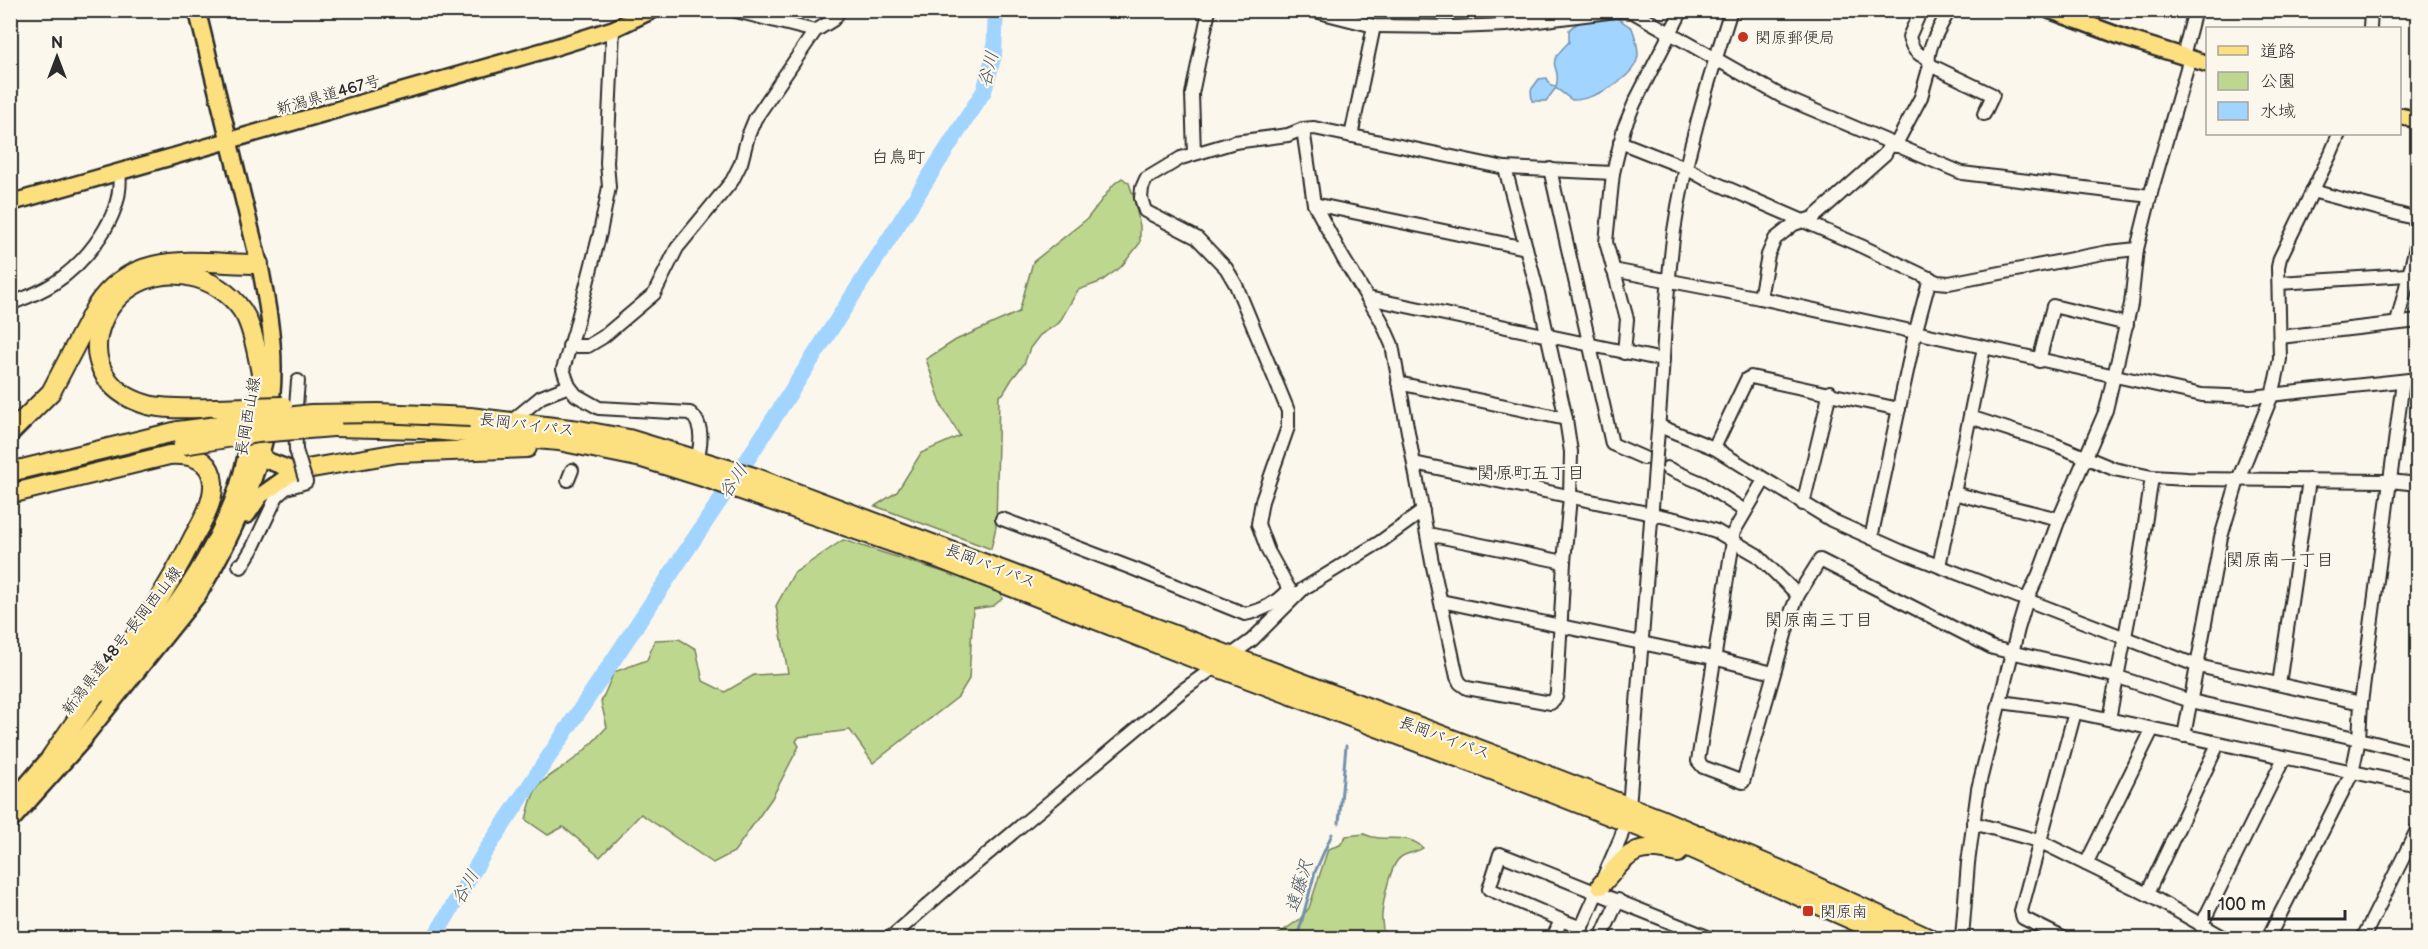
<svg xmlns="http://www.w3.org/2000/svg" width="2428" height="949" font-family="'Balsamiq Sans','Klee One',sans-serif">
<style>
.green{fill:#bed78e;stroke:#74815c;stroke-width:1.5}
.water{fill:#a1d4ff;stroke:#7290aa;stroke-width:1.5}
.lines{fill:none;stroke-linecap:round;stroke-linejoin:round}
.stream{stroke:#7290aa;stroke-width:3}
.river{stroke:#a1d4ff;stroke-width:16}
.minor-casing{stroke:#2b2b2b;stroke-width:16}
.major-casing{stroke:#2b2b2b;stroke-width:20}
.highway-casing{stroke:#2b2b2b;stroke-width:22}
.minor{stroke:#fbf7ec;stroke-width:12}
.major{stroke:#fce080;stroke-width:15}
.highway{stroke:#fce080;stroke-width:18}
.minor-bridge-casing{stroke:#2b2b2b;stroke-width:16;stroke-linecap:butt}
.highway-bridge-casing{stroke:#2b2b2b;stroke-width:22;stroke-linecap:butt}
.minor-bridge{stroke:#fbf7ec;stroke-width:12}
.highway-bridge{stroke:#fce080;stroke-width:18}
.poi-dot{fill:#c8321e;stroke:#fbf7ec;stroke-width:2}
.labels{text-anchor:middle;stroke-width:4.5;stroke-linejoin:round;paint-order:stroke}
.poi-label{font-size:16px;fill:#2b2b2b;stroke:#fbf7ec;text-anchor:start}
.street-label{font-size:16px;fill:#2b2b2b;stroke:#fbf7ec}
.water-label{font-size:18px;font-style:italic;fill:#485560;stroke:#fbf7ec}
.neighbourhood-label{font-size:18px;fill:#2b2b2b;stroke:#fbf7ec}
</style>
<rect width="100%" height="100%" fill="#fbf7ec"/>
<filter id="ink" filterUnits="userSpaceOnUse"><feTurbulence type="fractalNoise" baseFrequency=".0167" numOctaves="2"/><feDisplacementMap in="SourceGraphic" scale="12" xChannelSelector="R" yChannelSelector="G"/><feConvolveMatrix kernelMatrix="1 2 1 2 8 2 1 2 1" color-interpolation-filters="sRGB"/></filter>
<g filter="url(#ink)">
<g class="green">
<polygon points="1122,178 1129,183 1134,198 1140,226 1140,243 1121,267 1100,282 1078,290 1059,323 1040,335 1030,348 1024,364 1012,379 1003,394 999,396 996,527 991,549 875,506 897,492 921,453 960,436 942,406 926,359 956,340 1019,312 1033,262 1087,219 1114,184"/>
<path d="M843,540L1000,590L1002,599L993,606L973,609L969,679L958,697L873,763L850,730L799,737L796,741L799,746L772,798L734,852L713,863L641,814L600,857L563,827L548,835L526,820C535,778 542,783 573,760C586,751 596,738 607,727L601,702L614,672L647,660L655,640L679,639L696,649L703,681L725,692L754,675L788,673L776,606L794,573Z"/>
<path d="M1364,834C1384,844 1406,831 1423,848C1416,853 1408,852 1401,857C1390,864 1383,902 1382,915C1381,923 1385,931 1382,938H1266L1277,935L1300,919L1309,908L1328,849L1340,845L1346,836Z"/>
</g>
<path class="water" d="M1617,18L1632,28C1635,36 1638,47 1638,55C1636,78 1592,101 1572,100L1557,89H1555L1546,101H1532L1531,90L1539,79L1547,78L1551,86L1556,87C1563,63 1541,69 1569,42V30C1579,18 1601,18 1617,18Z"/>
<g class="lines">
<g class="stream">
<polyline points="1339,823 1346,746"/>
<polyline points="1285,938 1299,931 1315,872 1332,834"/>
</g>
<polyline class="river" points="434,938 483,855 749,457 984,91 994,55 996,10"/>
<defs>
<g id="minor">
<polyline points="732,10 815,31"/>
<polyline points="1311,10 1374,26 1456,27 1506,25 1616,11 1633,12 1783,97 1962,173 2150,196"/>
<path d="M1921,10L1909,37C1912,48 1916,55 1928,58"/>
<polyline points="2370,28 2371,10"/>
<path d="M613,29L607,163L609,187L600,233L575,330L563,369L569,386L576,395L599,408L690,413C705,425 701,447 696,464"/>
<polyline points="2183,56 2195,10"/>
<path d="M1929,63C1926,47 1942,25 1949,10"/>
<polygon points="1314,128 1505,168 1538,293 1566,419 1571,452 1570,497 1564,562 1557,691 1556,697 1551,703 1467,688 1460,683 1457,677 1432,562 1392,345 1381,320 1343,258 1314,204 1303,129"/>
<polyline points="1351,136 1374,26"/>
<polyline points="1620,142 1686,168 1704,178 1861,246 1937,282 1949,283 2108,252 2137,249"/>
<polyline points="1895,146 1921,97 1930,65 1993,95 1984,114"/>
<polyline points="1194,153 1192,94 1209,10"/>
<polyline points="1505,168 1613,173"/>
<polyline points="1550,169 1612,444 1644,458"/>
<polyline points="2312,191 2410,217 2418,221"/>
<polyline points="1314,204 1526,248"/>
<polyline points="1613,270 1760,298 2202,395 2252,397 2418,379"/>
<polyline points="2279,283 2407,275"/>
<polyline points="1368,298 1663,360"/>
<polyline points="1760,298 1768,255 1775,239 1794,224 1813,218 1885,154 1890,144"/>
<path d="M10,304C25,298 39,293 53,284C87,262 125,214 119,172"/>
<polyline points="2397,323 2418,239"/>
<polyline points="2280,337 2418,321"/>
<polyline points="569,346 588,346 603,337 654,294 677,248 732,181 741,163 748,136 755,119 815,31 833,20 840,10"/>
<polyline points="1624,353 1627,319 1606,242 1613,173 1624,128 1635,102 1682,10"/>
<polyline points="2039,361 2053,306 2127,324"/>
<polyline points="1398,383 1566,419"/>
<polyline points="1970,417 2051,443 2114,469 2152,477 2187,479 2390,481 2418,484"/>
<polyline points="507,425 541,397 569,386"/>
<polyline points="1659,426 1714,448 1831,520 1905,553 2198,666 2361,703 2403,381"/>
<polyline points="1714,448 1747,379 1751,377 1899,409"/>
<polyline points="296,450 295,419 298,381"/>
<path d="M1656,454C1663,380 1664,305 1674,231C1685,156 1708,82 1731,10"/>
<polyline points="1414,463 1680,520 1716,531 1733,541 1698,761 1703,767 1743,782 1792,610 1798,595 1820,560 1993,648 2118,677 2191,701 2359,739 2418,754"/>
<polyline points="1667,468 1702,483 1745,511"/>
<polyline points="568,480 572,470"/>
<polyline points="1764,480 1733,533 1733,541 1757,555 1798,595"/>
<polyline points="1953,493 2059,519"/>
<polyline points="1803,504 1830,392"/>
<path d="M1002,519L1134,569L1245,614C1265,610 1276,603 1289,589"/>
<polyline points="1428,534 1564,562"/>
<polyline points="1871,538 1915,334 1930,278"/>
<polyline points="239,565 241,567 252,549 277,496 286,488 306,482 305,479"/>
<polyline points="1939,566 1984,348"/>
<polyline points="1296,596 1289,589 1268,551 1258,524 1262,501 1288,427 1288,411 1284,401 1236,285 1226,268 1197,238 1145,211 1141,198 1142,188 1146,179 1181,158 1235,142 1288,135 1303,129"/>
<polyline points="1441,601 1713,658 1773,673"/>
<polyline points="2279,684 2309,480"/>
<polyline points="2001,702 2075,712 2418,786"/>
<polyline points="2109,719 2139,564 2152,477"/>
<polyline points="2184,736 2221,537 2238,480 2272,395 2276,379 2280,359 2278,267 2280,258 2331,153 2339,134"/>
<polyline points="1973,823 2039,841 2147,894 2225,938"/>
<polyline points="2086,864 2152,730"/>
<polyline points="2147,894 2218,744"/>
<polyline points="1561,920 1489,889 1500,854 1710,938"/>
<polyline points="2201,926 2284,758"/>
<polyline points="890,938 960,877 1183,690 1252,640 1303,589 1380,542 1423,511"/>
<polyline points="1553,938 1561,920 1582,928"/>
<polyline points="1577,938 1621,837 1629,808 1655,468"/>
<polyline points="1601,938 1618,900"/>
<polyline points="1962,938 1968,863 1978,789 2018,629 2027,599 2039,574 2059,519 2106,410 2131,304 2137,249 2152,189 2190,58"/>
<polyline points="2063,938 2023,918 2021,911 2075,712"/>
<polyline points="2268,938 2352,773 2359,739 2361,703"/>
<polyline points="2363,938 2418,828"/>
</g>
<g id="major">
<polyline points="2049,10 2125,38 2208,64"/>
<polyline points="2400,116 2418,120"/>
<polyline points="10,203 546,50 613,29 653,10"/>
<polyline points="257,446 266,460 295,471"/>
<polyline points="247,515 260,496 295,471"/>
<path d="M105,693C158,630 212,565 238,486C249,452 254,415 262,379V367"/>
<path d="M78,745L198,595C238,529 274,446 273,367C273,335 267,303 261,271L197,10"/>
<polyline points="10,804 58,748"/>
<polyline points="10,822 84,739"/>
</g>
<g id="highway">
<path d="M217,408C197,408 167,410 148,405C51,378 107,252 197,278C217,284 236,298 246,317C255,336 258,359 262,379"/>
<polyline points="470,417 579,430 629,439 754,477 1529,768 1663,820 1776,868 1928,938"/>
<polyline points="333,427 421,429 559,441 642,458 709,479 940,559 1214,666 1529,784 1675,841 1893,938"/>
<path d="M10,433L51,392L95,308C134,247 198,264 259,264"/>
<polyline points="295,471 398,453 527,448"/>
<polyline points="10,472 178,431"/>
<path d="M10,494L169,455C190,454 211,458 213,483C214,502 202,522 193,538C154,617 100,685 51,757"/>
<path d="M1601,885C1629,854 1633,841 1678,853"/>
</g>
</defs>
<use href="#minor" class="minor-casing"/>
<use href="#major" class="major-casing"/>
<use href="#highway" class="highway-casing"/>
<use href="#minor" class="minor"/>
<use href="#major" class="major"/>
<use href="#highway" class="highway"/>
<defs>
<g id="minor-bridge">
<polyline points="296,450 305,479"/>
<polyline points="1655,468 1656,454"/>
</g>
<g id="highway-bridge">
<polyline points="217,408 283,406"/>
<polyline points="178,431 311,414 378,413 470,417"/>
<polyline points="183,445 258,433 333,427"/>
</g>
</defs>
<use href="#minor-bridge" class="minor-bridge-casing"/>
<use href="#highway-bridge" class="highway-bridge-casing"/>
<use href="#minor-bridge" class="minor-bridge"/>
<use href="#highway-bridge" class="highway-bridge"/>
</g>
</g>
<g class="poi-dot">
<circle cx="1743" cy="37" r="6"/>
<rect x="1802" y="905" width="12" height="12" rx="3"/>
</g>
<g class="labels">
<g class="poi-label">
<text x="1755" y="43">関原郵便局</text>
<text x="1820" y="917">関原南</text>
</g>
<g class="street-label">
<text transform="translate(328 94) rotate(-16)" y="6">新潟県道467号</text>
<text transform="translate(247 416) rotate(-80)" y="6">長岡西山線</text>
<text transform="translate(527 424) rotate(7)" y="6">長岡バイパス</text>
<text transform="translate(991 565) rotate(21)" y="6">長岡バイパス</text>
<text transform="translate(121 640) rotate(-52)" y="6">新潟県道48号 長岡西山線</text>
<text transform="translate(1445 737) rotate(20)" y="6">長岡バイパス</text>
</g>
<g class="water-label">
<text transform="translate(988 69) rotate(-75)" y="6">谷川</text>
<text transform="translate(733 481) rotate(-56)" y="6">谷川</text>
<text transform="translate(1299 886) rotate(-73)" y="6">遠藤沢</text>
<text transform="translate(465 887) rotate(-60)" y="6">谷川</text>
</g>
<g class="neighbourhood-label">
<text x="898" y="163">白鳥町</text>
<text x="1531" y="479">関原町五丁目</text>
<text x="2280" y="566">関原南一丁目</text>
<text x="1819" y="626">関原南三丁目</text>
</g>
</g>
<rect width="2428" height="949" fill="none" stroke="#fbf7ec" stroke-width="36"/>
<rect x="18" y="18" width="2392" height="913" fill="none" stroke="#2b2b2b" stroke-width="2" filter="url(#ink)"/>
<rect x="2206" y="27" width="195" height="108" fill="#fbf7ec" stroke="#a8a59f" stroke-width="1.5"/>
<rect x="2218" y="46" width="30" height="9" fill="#fce080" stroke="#a8a59f" stroke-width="1.5"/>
<text x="2260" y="57" font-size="18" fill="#2b2b2b">道路</text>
<rect x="2218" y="72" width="30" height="18" fill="#bed78e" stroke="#a8a59f" stroke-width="1.5"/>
<text x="2260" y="87" font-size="18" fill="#2b2b2b">公園</text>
<rect x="2218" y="102" width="30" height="18" fill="#a1d4ff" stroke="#a8a59f" stroke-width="1.5"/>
<text x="2260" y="117" font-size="18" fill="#2b2b2b">水域</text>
<g transform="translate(57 57)" stroke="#fbf7ec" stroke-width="4.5" paint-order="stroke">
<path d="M0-4.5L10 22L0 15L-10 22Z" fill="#2b2b2b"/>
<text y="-9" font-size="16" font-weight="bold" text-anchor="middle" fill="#2b2b2b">N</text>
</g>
<path d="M2209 910v9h136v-9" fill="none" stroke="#2b2b2b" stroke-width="3"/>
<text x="2218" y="910" font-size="18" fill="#2b2b2b" stroke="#fbf7ec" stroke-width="4.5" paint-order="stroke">100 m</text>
</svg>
